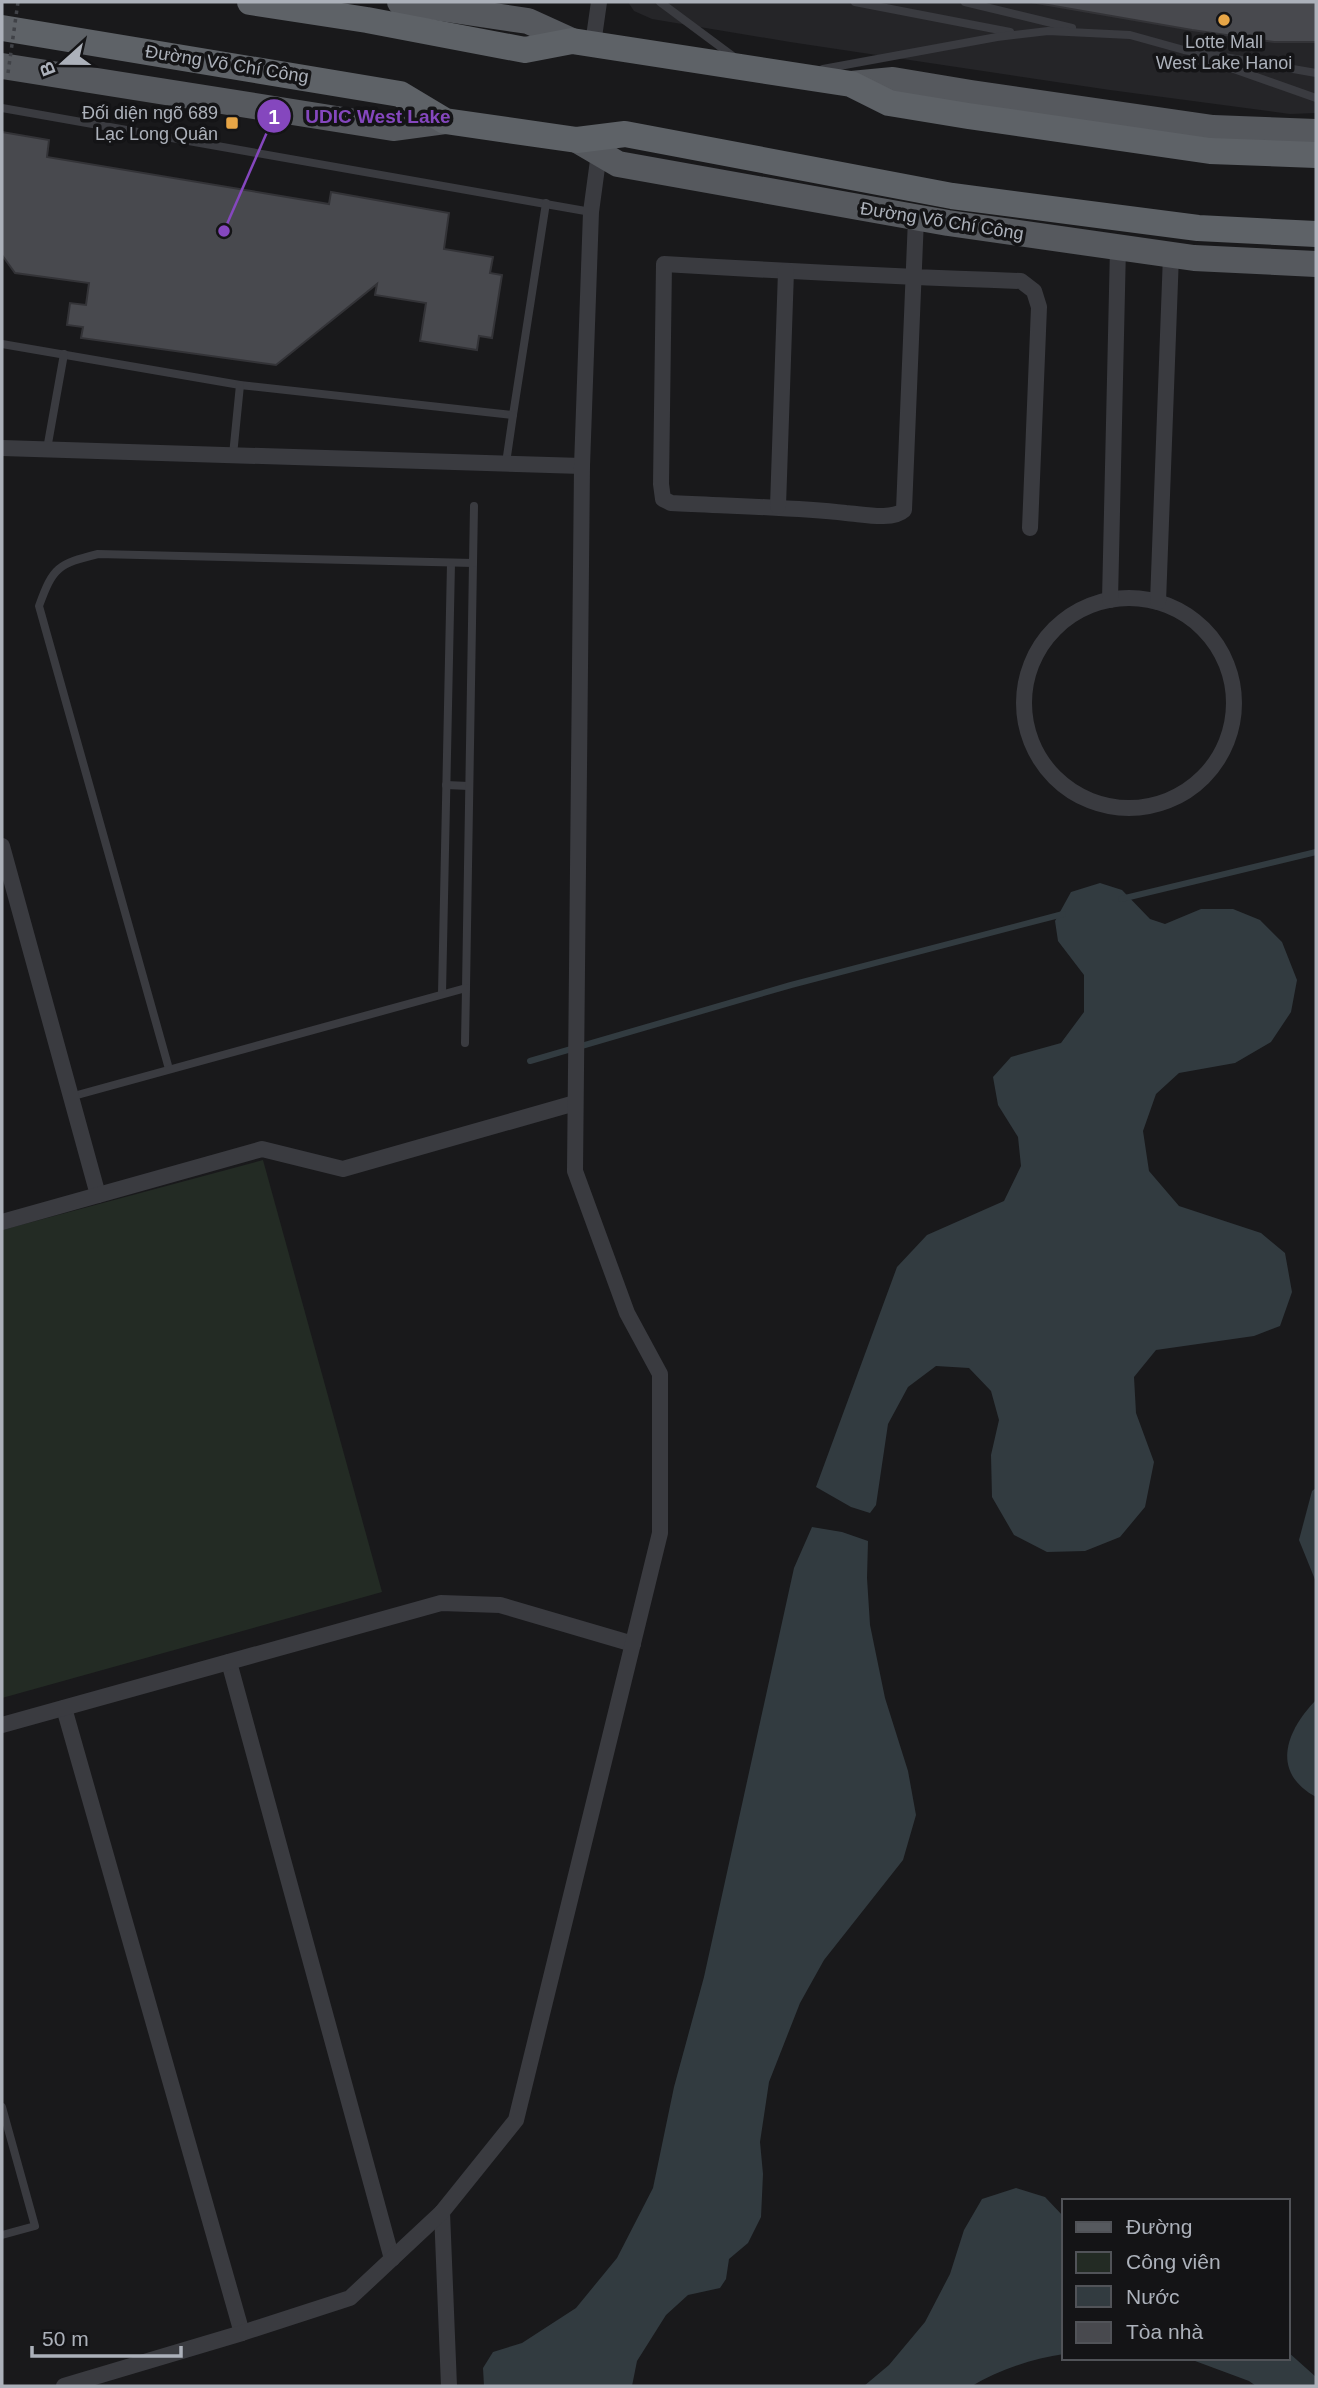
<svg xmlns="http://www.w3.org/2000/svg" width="1318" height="2388" font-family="Arial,sans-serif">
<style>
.built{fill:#252528}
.green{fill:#232b24}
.water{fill:#323b40}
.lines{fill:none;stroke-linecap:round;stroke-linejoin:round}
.stream{stroke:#323b40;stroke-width:6}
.building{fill:#48494e;stroke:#333337;stroke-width:2}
.service{stroke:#3a3b40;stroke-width:8}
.minor{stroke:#3a3b40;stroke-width:16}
.primary{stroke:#56595e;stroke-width:26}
.trunk{stroke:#5e6267;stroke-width:26}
.path-bridge{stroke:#404247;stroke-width:3.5;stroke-dasharray:3.5 5;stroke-linecap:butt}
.poi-dot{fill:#e6a546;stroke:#141416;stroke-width:2.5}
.labels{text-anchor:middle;stroke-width:7;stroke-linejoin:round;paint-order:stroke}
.poi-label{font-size:18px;fill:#acb1ba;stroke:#141416}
.street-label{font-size:18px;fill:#acb1ba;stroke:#141416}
.leader{fill:none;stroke:#8547be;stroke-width:2.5}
.callout-dot{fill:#8547be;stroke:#141416;stroke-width:2.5}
.mark-label{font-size:21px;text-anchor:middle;font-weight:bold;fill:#fff}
.callout-label{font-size:19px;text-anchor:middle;font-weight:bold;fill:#8547be;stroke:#141416;stroke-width:7;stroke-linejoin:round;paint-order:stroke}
</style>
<rect width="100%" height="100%" fill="#19191b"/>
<polygon class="built" points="628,2 1316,2 1316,113 1290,114 1110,90 790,42 652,19 634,11"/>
<polygon class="green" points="263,1160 382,1592 2,1698 2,1230"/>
<g class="water">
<polygon points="1100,883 1122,890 1150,919 1165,924 1201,909 1233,909 1260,920 1282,942 1297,980 1291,1012 1271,1042 1235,1063 1179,1073 1156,1094 1143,1131 1149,1171 1179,1206 1261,1233 1285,1253 1292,1292 1280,1326 1254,1336 1156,1350 1134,1377 1136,1413 1154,1462 1145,1507 1120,1537 1085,1551 1047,1552 1014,1535 992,1497 991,1455 999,1420 991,1391 969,1368 936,1366 908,1387 888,1424 876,1505 870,1513 851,1507 816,1487 897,1267 927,1235 1004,1201 1021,1166 1018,1137 998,1105 993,1077 1011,1057 1061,1043 1084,1012 1084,975 1058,941 1055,921 1071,892"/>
<polygon points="1316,1488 1316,1582 1299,1540 1312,1491"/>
<polygon points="812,1527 842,1532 868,1541 867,1578 870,1625 885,1698 908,1771 916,1815 903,1860 824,1960 800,2003 769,2082 760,2142 763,2174 761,2217 748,2243 729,2259 726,2279 720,2288 688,2295 666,2315 637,2361 632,2386 484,2386 483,2368 493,2352 522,2343 576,2308 617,2258 653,2188 674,2087 704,1977 794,1568"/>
<path d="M1316,1700V1797C1270,1772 1286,1731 1316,1700Z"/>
<path d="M1016,2188L1045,2197L1064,2217V2354C1034,2358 998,2370 972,2386H864L889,2365L925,2322L950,2274L964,2230L982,2199Z"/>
<polygon points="1288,2352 1316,2377 1316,2386 1256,2386 1249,2381 1187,2358 1288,2358"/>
</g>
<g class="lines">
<g class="stream">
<polyline points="1121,899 1316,852"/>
<polyline points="530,1061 791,985 1063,914"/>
</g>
</g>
<g class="building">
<polygon points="1031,2 1316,2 1316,42 1274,42 1192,30"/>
<polygon points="2,132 49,140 47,157 329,204 331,192 449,213 444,249 493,257 490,273 502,275 492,338 479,336 477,350 420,341 426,303 375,295 377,284 276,365 81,338 83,327 67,325 70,303 86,305 89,283 15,273 2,255"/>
</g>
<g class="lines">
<g class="service">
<polyline points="660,2 734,57"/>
<polyline points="855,2 1010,32"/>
<polyline points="965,2 1072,28"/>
<polyline points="1197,56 1316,98"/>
<polyline points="823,69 997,37 1048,31 1130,35 1184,50 1316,73"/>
<polyline points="2,108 591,212"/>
<polyline points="2,344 240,385 513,415 546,203"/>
<polyline points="47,449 64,354"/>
<polyline points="233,455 240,385"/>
<polyline points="506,463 513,415"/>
<polyline points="446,785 469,786"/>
<polyline points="466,988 473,563"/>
<polyline points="442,994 451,563"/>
<path d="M169,1069L39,606C53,567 58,564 98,554L473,563L474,506"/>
<polyline points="70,1097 466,988 465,1043"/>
<polyline points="2,2107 35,2226 2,2235"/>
</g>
<g class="minor">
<polyline points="593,44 599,2"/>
<path d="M916,218L904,510C892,521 862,514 846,513C788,507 730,506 671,503L663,499L661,484L664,264C783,271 902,277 1021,281L1034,291L1039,307L1030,528"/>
<polyline points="2,448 582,466"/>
<polyline points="778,506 786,271"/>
<circle cx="1129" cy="703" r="105"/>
<polyline points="1110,600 1118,247"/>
<polyline points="1158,602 1171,255"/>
<polyline points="2,846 98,1195"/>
<polyline points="2,1222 262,1149 343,1169 575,1103"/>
<polyline points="229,1662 392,2259"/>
<polyline points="64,1708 242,2333"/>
<polyline points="2,1725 441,1603 500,1605 633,1644"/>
<polyline points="442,2212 449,2386"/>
<polyline points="64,2386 242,2333 350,2298 442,2212 516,2120 660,1533 660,1374 627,1313 575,1171 582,466 591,212 599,153"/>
</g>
<g class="primary">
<polyline points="400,2 528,21 572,41"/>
<polyline points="2,66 393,128 445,121"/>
<polyline points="851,84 893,80 971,93 1213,128 1316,132"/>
<polyline points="577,140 618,164 948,223 1194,258 1316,264"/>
</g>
<g class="trunk">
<polyline points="250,2 367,20 525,50 572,41 851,84 889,103 968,116 1210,151 1316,155"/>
<polyline points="2,28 400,94 445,121 577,140 625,134 952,196 1198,228 1316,234"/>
</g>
<polyline class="path-bridge" points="8,73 18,2"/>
</g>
<g class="poi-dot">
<circle cx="1224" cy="20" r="7"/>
<rect x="225" y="116" width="14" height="14" rx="3.5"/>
</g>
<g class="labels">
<g class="poi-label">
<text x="1224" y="48">Lotte Mall<tspan x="1224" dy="21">West Lake Hanoi</tspan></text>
<text x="218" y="119" text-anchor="end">Đối diện ngõ 689<tspan x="218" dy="21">Lạc Long Quân</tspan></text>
</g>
<g class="street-label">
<text transform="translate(227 64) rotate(9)" y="6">Đường Võ Chí Công</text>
<text transform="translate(942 221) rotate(9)" y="6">Đường Võ Chí Công</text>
</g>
</g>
<path class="leader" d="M224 231L274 116"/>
<g class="callout-dot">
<circle cx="224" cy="231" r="7"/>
<circle cx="274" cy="116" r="18"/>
</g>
<g class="mark-label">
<text x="274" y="124">1</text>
</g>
<g class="callout-label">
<text x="378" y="123">UDIC West Lake</text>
</g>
<rect width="1318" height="2388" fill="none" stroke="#acb1ba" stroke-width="7"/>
<rect x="1062" y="2199" width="228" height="161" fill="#141416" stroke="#515358" stroke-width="2"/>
<rect x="1076" y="2222" width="35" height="10" fill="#56595e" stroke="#515358" stroke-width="2"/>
<text x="1126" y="2234" font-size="21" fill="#acb1ba">Đường</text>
<rect x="1076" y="2252" width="35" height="21" fill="#232b24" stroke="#515358" stroke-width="2"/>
<text x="1126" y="2269" font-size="21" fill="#acb1ba">Công viên</text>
<rect x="1076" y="2286" width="35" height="21" fill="#323b40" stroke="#515358" stroke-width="2"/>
<text x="1126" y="2304" font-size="21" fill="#acb1ba">Nước</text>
<rect x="1076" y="2322" width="35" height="21" fill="#48494e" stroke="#515358" stroke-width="2"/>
<text x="1126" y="2339" font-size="21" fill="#acb1ba">Tòa nhà</text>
<g transform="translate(63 63) rotate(249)" stroke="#141416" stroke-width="5" paint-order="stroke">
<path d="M0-5L12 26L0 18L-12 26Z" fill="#acb1ba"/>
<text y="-10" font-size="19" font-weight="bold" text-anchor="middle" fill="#acb1ba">B</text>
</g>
<path d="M32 2346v10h149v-10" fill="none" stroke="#acb1ba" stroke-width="3.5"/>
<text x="42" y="2346" font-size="21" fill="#acb1ba" stroke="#141416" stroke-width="5" paint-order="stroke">50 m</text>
</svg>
